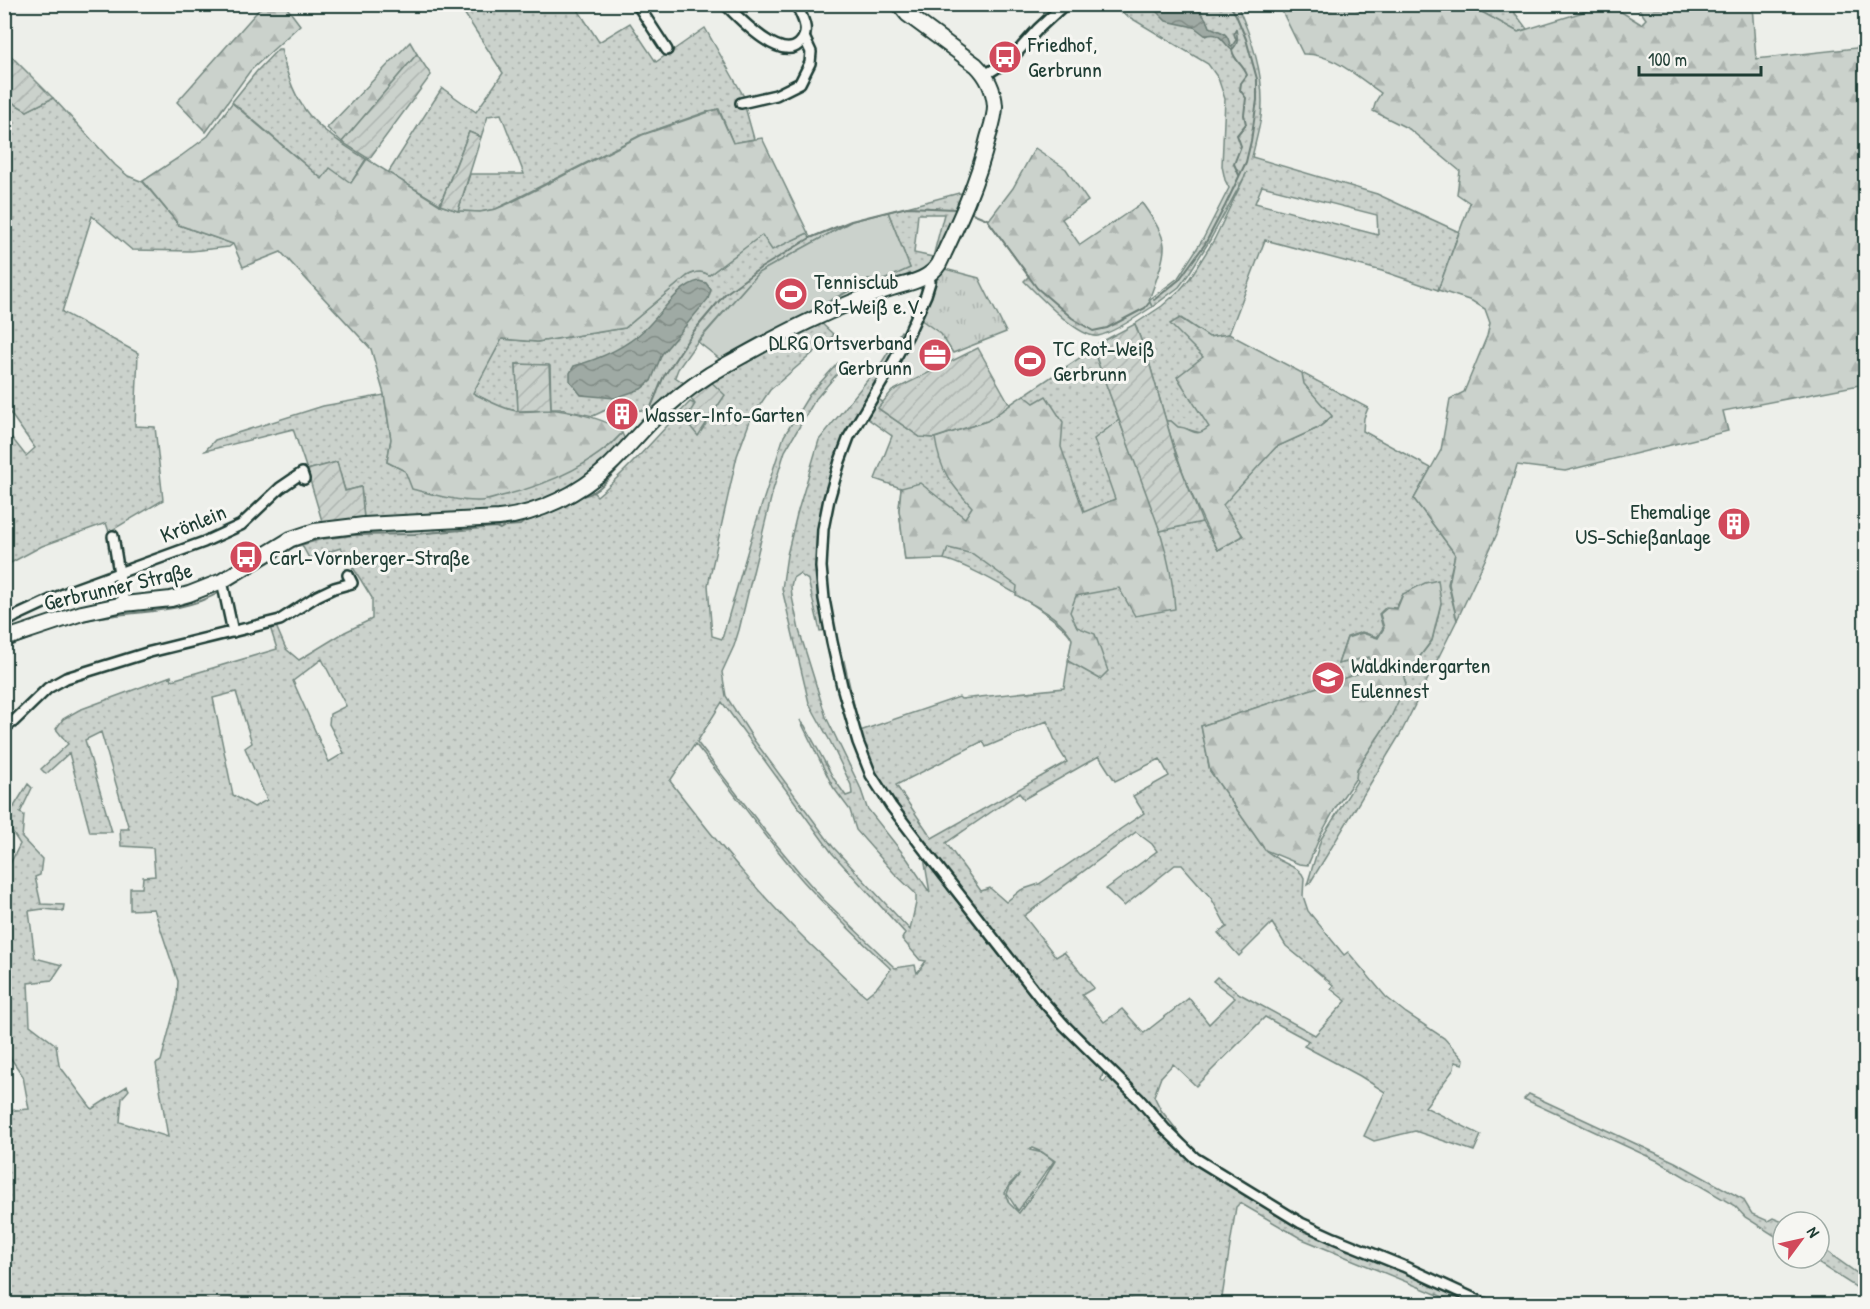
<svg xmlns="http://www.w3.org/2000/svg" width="1870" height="1309" font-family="'Patrick Hand',sans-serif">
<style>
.built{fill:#dce0db}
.grass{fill:url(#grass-dots);stroke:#758880;stroke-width:1.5;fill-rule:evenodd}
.forest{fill:url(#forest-firs);stroke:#758880;stroke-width:1.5}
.park{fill:url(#park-tufts);stroke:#758880;stroke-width:1.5}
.garden{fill:url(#garden-furrows);stroke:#758880;stroke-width:1.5}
.pitch{fill:#cbd2cc;stroke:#758880;stroke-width:1.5}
.water{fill:url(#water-waves);stroke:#6c7e77;stroke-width:1.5}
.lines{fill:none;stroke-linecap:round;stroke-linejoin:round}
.stream{stroke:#6c7e77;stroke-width:2}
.street-casing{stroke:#1f3d34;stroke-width:14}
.secondary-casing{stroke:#1f3d34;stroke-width:18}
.street{stroke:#f6f6f2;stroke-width:9}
.secondary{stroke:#f6f6f2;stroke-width:14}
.labels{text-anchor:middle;stroke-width:6;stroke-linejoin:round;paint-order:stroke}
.poi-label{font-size:22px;fill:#1f3d34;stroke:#f6f6f2;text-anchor:start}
.street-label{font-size:22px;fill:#1f3d34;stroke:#f6f6f2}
</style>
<defs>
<pattern id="grass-dots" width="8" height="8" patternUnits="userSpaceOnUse" patternTransform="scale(1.5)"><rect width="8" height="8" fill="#cbd2cc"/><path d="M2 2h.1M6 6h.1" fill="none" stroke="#aeb5b0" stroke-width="1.8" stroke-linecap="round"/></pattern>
<pattern id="forest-firs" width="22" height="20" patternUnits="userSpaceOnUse" patternTransform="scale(1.5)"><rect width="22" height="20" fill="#cbd2cc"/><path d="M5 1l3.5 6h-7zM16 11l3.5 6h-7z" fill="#aeb5b0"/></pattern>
<pattern id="park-tufts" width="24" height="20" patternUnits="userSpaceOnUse" patternTransform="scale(1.5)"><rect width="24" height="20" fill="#cbd2cc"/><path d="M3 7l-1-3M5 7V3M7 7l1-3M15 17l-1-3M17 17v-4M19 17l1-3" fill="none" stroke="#aeb5b0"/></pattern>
<pattern id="garden-furrows" width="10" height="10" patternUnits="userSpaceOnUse" patternTransform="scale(1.5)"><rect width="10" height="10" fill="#cbd2cc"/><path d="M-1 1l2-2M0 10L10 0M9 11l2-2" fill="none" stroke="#aeb5b0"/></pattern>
<pattern id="water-waves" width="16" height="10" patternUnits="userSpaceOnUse" patternTransform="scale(1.5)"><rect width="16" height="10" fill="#9faaa4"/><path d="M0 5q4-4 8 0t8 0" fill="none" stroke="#818c86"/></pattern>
</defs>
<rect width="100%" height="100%" fill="#edefea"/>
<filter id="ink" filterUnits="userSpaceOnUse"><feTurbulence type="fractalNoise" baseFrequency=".0167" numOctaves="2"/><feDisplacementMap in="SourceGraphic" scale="12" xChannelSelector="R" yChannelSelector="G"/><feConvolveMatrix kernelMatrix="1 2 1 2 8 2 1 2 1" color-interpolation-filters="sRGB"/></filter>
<g filter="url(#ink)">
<polygon class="built" points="920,319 941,334 956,359 910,383 896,369"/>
<g class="grass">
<polygon points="459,5 575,5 599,42 630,23 656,62 705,28 747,102 744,103 754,139 733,143 719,109 709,111 641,135 496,209 480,212 458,211 470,174 524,174 501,114 488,116 481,137 469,132 440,204 388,173 442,88 476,112 503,73"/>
<path d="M1109,5H1237C1252,38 1266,79 1261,117C1259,130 1255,144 1252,157L1377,194L1459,232L1438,290L1382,271L1265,240L1229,334L1209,337L1181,318L1203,357L1209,427L1201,433L1178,427L1171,421H1166L1149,362L1135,324L1162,306L1180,290L1190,278L1214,240L1247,172L1210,240L1188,275L1179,287L1152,307L1149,300L1178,278L1203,239L1229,188L1225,180L1222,166L1225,99L1218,78L1208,64ZM1262,186L1377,215L1378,235L1255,203Z"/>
<polygon points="1469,5 1509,5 1527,29 1518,32"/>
<path d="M278,49H281C294,111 315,127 366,159L351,183L322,179L232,102L257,71Z"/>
<polygon points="5,98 27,111 53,98 115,165 128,176 143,182 179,225 233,244 229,247 191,251 132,250 92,216 62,312 138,353 135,426 155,427 163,500 109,532 106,523 42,546 5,566 5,444 12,438 26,456 35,448 5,406"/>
<path d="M959,193L964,194C954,217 943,254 924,270L824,305L870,279L910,268L888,212ZM918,214H944L933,257L914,253Z"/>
<path d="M852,221L758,273L697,342L678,369L675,377L687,385L650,415L642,410L633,411L620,425L606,410L593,416L560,409H551L550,366L516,364L518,411L502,408L472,393L502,339L537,342L625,328L687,276C694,272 702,270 709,275L762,234L773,249L808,233L810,238Z"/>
<path d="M818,320L834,335L770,390L751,418L737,456L708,585L712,636L722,639L754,529L784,436L809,395L838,363L842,368L815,400L785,451L773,490L739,630L734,646L722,672L726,696L754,740L833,847L910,930L916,903V894L894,873L856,830L850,810L833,787L800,720L805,726L834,779L846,796L852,794L851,785L830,741L809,703L782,589L787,555L797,514L819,440L882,362L901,331L904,333L894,356L858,415L821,523L827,630L820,631L808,580L799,574L793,578L791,586L792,597L799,630L826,717L860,787L867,808L908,860L930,893L923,852L1074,1038L1086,1055L1102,1067L1104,1070L1101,1080L1104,1082L1109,1075L1138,1101L1167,1138L1261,1202L1484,1304H1460L1302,1239L1240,1203L1236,1207L1221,1304H5V1111L29,1109L23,1076L5,1050V869L7,870L20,844L5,821L28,784L32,788L20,813L24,815L22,838L42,859L40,875L35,877L41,904L64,905L63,911L43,909L29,911L35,958L62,965L52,980L28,983L30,1025L56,1045L59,1065L92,1109L127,1086L129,1090L122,1098L120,1122L168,1137L156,1064L161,1061L177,1000L178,981L154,909L130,910V888H142L143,877L155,876L153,848L121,846L120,829H129L101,732L85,740L112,832H90L69,753L46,774L41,769L68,744L56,729L63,719L79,710L171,676L172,680L277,649L270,627L276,626L286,649L299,660L345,632L372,619V598L341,548L309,558L298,538L314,533L495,524L588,487L597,496C631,468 659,433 690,402L695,404L698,435L707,378ZM322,659L346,706L330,714L329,724L344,753L329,762L293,681ZM236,692L252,743L245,748L267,800L254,807L233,795L213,698ZM722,702L832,853L905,933L902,939L920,960L926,961L917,973L915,965L895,968L824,900L800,873L766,832L697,742ZM695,744C732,789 765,838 803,881C831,912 861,941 891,969L877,987L866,996C853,986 841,973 829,962C769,907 719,845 670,781ZM1032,1148L1042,1152L1055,1161L1046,1176L1019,1213L1009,1203L1005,1193L1009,1185L1020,1174L1010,1186L1007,1194L1018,1211L1054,1161L1043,1153L1030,1150Z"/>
<path d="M1093,349L1161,531L1202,522L1218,550L1243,536L1222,505L1276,447L1318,428L1332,417L1303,384L1302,373L1368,408L1364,418L1363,431L1431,468L1414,499L1455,554L1448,584L1457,620L1401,733L1310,883L1307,885L1321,839L1357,781L1356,778L1357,769L1391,717L1403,678L1432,641L1441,603L1403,594L1396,608L1386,607L1379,614L1383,628L1377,637L1362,632L1347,637L1338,664L1369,657L1372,669L1201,726L1210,771L1265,850L1279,860L1297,869L1302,874L1304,878L1303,896L1308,911L1344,955L1348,952L1386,997L1406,1013L1444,1038L1464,1060L1463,1064L1455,1062L1454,1069L1425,1107L1481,1135L1474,1151L1415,1131L1374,1141L1364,1136L1385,1092L1360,1076L1304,1046L1309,1041L1265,1017L1196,1086L1173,1064L1161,1077L1154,1096L1161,1110L1184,1139L1182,1142L1154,1110L1057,1014L980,918L871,772L860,744L841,664L844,661L860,731L959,697L961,699L1064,688L1072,639C1062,617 967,562 942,559C930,558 917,560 905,560L899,509L901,488L875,479L892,436L864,416L876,398L883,402L879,409L920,437L935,438L987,420ZM1047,721L1058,748L1067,762L932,838L896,785L983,741L986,747ZM1099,756L1115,781L1160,759L1169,776L1133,796L1144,813L1039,884L1021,890L1006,902L990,888L981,891L946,843L1019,793L1024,799ZM1136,832L1152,844L1157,851L1106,889L1124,906L1175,865H1182L1211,898L1227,927L1218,933L1239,956L1272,923L1286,946L1333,985L1331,989L1346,1001L1315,1035L1240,994L1217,977L1213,981L1235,998L1209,1024L1189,998L1144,1033L1122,1009L1104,1022L1082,995L1094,988L1064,952L1056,957L1024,916Z"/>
<path d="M384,395L391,439L387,462L405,471L589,460L611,445L622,433L625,440C617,448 610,456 602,464C579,486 537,505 506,511L364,519L361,487L345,491L337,462L307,470L293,429L205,451L215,440L323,406Z"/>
<polygon points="1529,1094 1675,1162 1743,1199 1752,1214 1768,1221 1773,1218 1783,1222 1783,1241 1745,1217 1735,1206 1658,1161 1524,1099"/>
<polygon points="1819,1246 1865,1279 1865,1293 1810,1258 1819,1258"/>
</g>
<g class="forest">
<polygon points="264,4 285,5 300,25 250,71 206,132 177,102"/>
<path d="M1279,5H1352L1360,11L1376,5H1469L1518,32L1606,5H1610L1641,24L1646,19L1636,5H1752L1756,59L1865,47V384L1723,411L1728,431L1565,471L1517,465L1497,534L1457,620L1449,584L1455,554L1414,499L1441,450L1450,399L1464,392L1487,336L1490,323L1485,309L1472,301L1438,290L1470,203L1457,194L1460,171L1409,129L1373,111L1376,101L1381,93C1357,77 1333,53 1303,54Z"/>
<polygon points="410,42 417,54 342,142 327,128"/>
<path d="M232,103L322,179L330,168L351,183L367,159L440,205L458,211L480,212L496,209L510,203L642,135L718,109L733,143L762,138L808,233L772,250L762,235L709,275C702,270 694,272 687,276L625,328L537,342L502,339L473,393C487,400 500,408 516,411C529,413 544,409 557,410C575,412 611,420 622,433C591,467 546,485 502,496C495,498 487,501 480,501C458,502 432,494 412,489L405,471L387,462L391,439L384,394L371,349L281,252L243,267L233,244L179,225L143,181L181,156L208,136Z"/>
<path d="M1035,148L1066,169L1088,201L1062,219L1080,245L1142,203C1150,215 1162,230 1164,245C1165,260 1154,285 1149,300L1152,307C1140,315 1112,333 1098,336C1079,339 1037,294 1024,281L1029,276L988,221L1013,188Z"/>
<path d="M1180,318L1209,337L1229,334L1302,373L1304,384L1332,416L1318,428L1276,447L1223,505L1243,536L1218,550C1196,509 1179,466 1166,421H1171L1178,427C1193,427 1193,440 1209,427L1177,377L1203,357L1170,324Z"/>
<path d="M1024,395L1034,403L1046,396L1063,422L1061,447L1084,512L1115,499L1094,439L1119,420C1142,481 1171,543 1175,609L1135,616L1119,588L1076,596L1070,612L1077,627L1095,634L1108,671L1100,679L1068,661L1072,639C1063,618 1035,606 1016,595L1017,586L973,554L948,548L944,559L905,560L899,510L901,488L920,483L965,518L972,507C950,483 940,471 935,438L986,421Z"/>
<polygon points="1438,580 1441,603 1432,640 1404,678 1406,684 1391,717 1357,769 1356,778 1336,807 1321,834 1308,865 1299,864 1265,850 1210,771 1201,726 1372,669 1369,657 1338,664 1347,638 1362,633 1378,638 1384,628 1380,614 1387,608 1397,609 1403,594 1425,583"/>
</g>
<polygon class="park" points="945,269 979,278 1006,332 953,353 941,334 920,319 941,271"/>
<g class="garden">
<polygon points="4,49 53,98 27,111 5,98"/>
<polygon points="417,54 431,75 369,159 342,142"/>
<polygon points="469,132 481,137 458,211 440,205"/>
<polygon points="1135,324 1149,362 1176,455 1202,522 1160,531 1093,349 1099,343"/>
<polygon points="978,348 1010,405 987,421 934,438 920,437 878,408 892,391"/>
<polygon points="516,364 549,365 551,410 518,411"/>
<polygon points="707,378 725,395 698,436 685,420 695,404 687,394"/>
<polygon points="337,462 345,491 361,487 364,519 318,524 322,521 307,470"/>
</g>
<polygon class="pitch" points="888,212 910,268 875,284 870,279 721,360 698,342 758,273 852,221"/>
<g class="water">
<path d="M1151,4L1195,5C1199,13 1208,18 1210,27C1222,33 1227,31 1230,45L1232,46L1236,40L1234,34L1236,28C1237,38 1240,42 1232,50C1223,44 1221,30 1206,36L1194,27L1166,21L1155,10L1149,6Z"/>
<path d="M699,281L706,283L711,290L708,299L662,354L651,381L641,389L615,398L581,395L570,381V373L574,366C599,359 625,348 644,330C660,316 678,285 699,281Z"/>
</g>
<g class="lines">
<g class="stream">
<polyline points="1142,5 1149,6"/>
<path d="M1232,50C1234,61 1243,64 1247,75L1241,83L1240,90L1246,98L1244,115L1246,124L1237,135L1241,146L1234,164L1239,175"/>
<polyline points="970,212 987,219 1037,288 1072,318 1093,331 1107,328 1145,308 1149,303"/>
<polyline points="1154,300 1179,280 1205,244 1225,206 1246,162 1251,141 1257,100 1257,79 1246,39 1236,15 1229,4"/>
<polyline points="651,407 663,378 693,332 725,294 759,269 810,238 851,221 907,207 955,209"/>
<polyline points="637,446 641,444 651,431"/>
<path d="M578,496C599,498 614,469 629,458L631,452"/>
<polyline points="228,587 294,547 321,539 354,535 415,534 496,527 500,529 505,526 520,525 524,522 544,514"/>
<path d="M4,649C35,635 69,622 102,617C141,611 186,612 220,592"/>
</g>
<defs>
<g id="street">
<polyline points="637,4 667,50"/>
<path d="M725,4C739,18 780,62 799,44C812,32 802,17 796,4"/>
<polyline points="985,75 1012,58 1038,29 1065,4"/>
<polyline points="741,103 776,95 800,83 810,63 811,52 804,37"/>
<polyline points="929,276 930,282 926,295 908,335 888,372 849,437 840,461 829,499 823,529 821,567 824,599 832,642 842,686 858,742 871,775 891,806 923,848 1041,999 1065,1026 1139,1099 1165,1129 1195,1158 1301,1223 1334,1238 1403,1266 1486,1304"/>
<polyline points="113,536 124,604"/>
<polyline points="222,581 233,632"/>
<polyline points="4,623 16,616 72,590 204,542 241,525 280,488 302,473 304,479"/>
<polyline points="4,728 13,722 48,688 66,678 150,652 280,620 317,596 334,588 352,583 348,575"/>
<polyline points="4,821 5,821"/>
</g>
<path id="secondary" d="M4,639L82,613L124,604L171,599L189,594L222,581L291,539L315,531L364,525L499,518C539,514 580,493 609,466C628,448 644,427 663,410C682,393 704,377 726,365C779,335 834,306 892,288C909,283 929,280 939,264C958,224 978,182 988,138C991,128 995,117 995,106C994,90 987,76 976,65L907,14L899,4"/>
</defs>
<use href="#street" class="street-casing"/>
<use href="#secondary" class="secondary-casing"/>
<use href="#street" class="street"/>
<use href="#secondary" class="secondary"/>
</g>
</g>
<defs>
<symbol id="bus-disc" viewBox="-11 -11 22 22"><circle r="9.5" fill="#d1495b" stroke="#f6f6f2"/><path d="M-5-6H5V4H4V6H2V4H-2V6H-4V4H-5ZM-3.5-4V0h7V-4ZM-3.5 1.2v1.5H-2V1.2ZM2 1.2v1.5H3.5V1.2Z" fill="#fff"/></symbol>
<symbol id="stadium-disc" viewBox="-11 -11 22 22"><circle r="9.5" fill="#d1495b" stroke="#f6f6f2"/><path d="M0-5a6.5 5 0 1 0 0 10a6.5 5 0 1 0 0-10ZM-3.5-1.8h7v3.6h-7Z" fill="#fff"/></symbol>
<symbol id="office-disc" viewBox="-11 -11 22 22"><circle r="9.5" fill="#d1495b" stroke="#f6f6f2"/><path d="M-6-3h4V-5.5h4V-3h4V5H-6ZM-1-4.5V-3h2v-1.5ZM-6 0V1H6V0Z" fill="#fff"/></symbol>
<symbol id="building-disc" viewBox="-11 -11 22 22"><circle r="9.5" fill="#d1495b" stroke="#f6f6f2"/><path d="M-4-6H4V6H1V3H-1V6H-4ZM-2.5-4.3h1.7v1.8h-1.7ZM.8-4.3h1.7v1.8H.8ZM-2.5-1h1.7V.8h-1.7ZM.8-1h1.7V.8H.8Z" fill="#fff"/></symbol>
<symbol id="school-disc" viewBox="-11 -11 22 22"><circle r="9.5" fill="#d1495b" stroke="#f6f6f2"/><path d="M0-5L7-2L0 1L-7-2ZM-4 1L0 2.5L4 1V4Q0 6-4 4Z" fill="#fff"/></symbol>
</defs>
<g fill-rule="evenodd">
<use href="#bus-disc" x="986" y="38" width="38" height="38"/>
<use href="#stadium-disc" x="772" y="275" width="38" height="38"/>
<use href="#office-disc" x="916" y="336" width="38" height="38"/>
<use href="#stadium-disc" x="1011" y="342" width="38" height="38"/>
<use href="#building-disc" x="603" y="395" width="38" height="38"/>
<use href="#building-disc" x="1715" y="505" width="38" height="38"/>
<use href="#bus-disc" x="227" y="538" width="38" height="38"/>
<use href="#school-disc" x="1309" y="659" width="38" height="38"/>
</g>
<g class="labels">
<g class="poi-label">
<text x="1028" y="52">Friedhof,<tspan x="1028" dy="25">Gerbrunn</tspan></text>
<text x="814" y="289">Tennisclub<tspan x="814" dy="25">Rot-Weiß e.V.</tspan></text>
<text x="912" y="350" text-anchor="end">DLRG Ortsverband<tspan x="912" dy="25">Gerbrunn</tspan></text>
<text x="1053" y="356">TC Rot-Weiß<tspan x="1053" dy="25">Gerbrunn</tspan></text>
<text x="645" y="422">Wasser-Info-Garten</text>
<text x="1711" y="519" text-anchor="end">Ehemalige<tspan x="1711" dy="25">US-Schießanlage</tspan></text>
<text x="269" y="565">Carl-Vornberger-Straße</text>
<text x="1351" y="673">Waldkindergarten<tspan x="1351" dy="25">Eulennest</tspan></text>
</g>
<g class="street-label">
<text transform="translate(193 523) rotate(-22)" y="8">Krönlein</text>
<text transform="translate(118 586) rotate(-13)" y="8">Gerbrunner Straße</text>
</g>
</g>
<rect width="1870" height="1309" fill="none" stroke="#f6f6f2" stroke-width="24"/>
<rect x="12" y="12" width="1846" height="1285" fill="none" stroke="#1f3d34" stroke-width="2" filter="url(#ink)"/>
<g transform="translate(1801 1240) rotate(57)"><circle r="28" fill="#f6f6f2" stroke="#a0aca6" stroke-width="1.5"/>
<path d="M0-4.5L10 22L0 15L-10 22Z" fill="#d1495b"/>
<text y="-9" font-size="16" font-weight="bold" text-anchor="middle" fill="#1f3d34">N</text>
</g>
<path d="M1639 66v9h122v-9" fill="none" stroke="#1f3d34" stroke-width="3"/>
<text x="1648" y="66" font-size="18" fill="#1f3d34" stroke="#f6f6f2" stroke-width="4.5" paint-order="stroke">100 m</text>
</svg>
